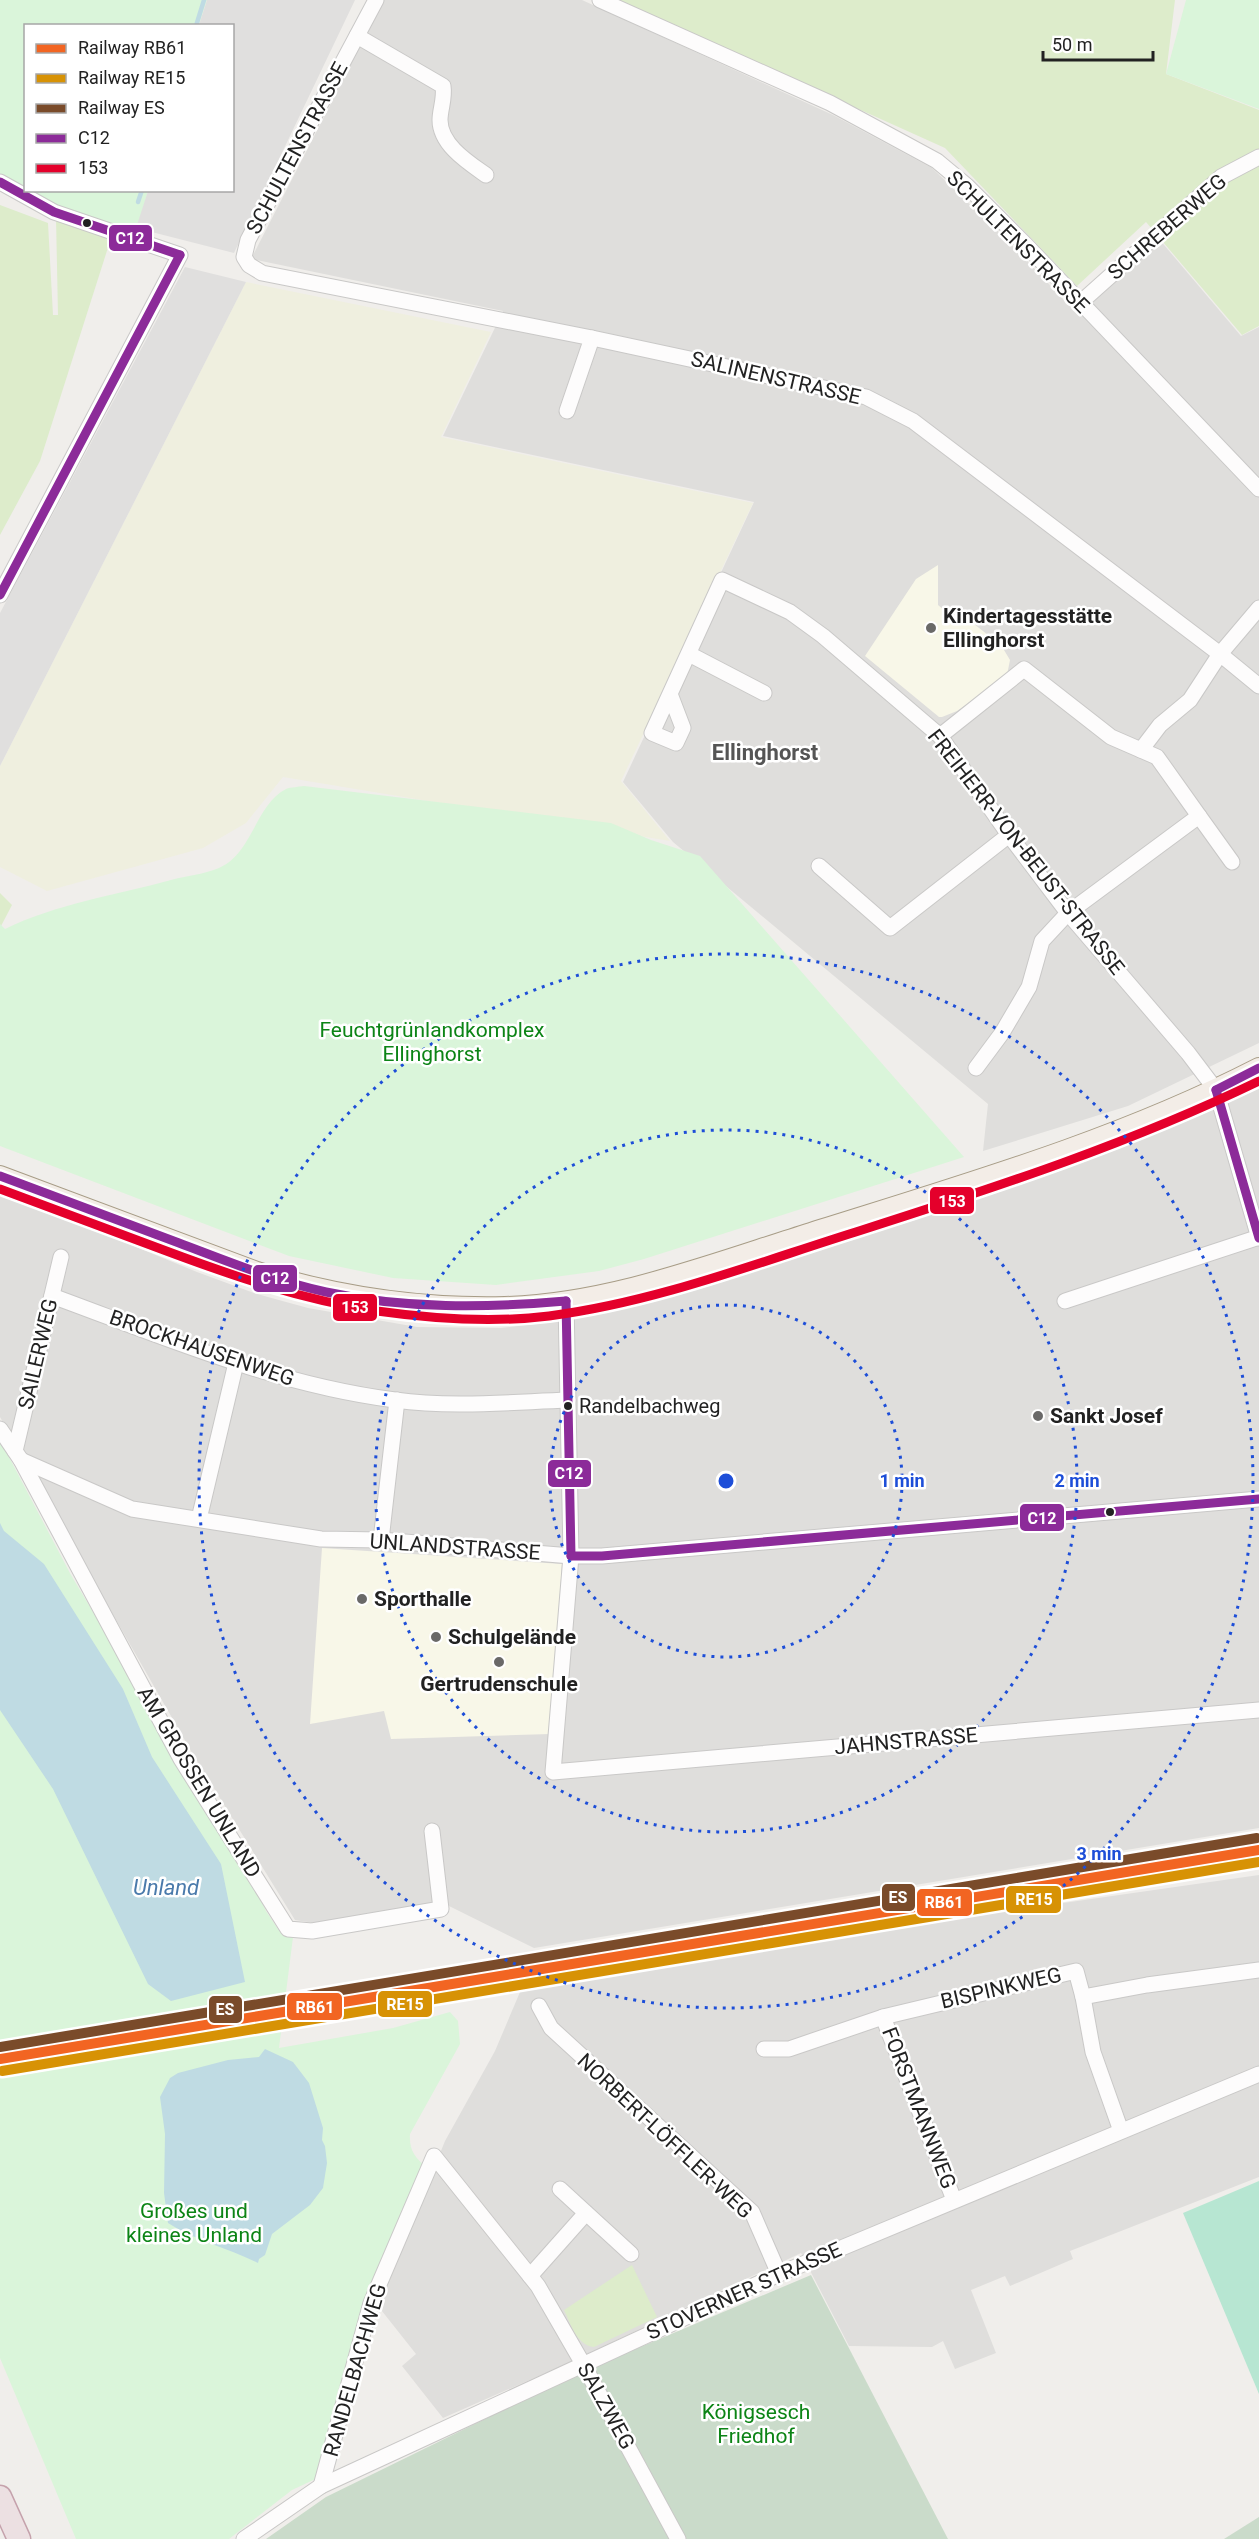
<svg xmlns="http://www.w3.org/2000/svg" width="1259" height="2539" font-family="Roboto,sans-serif">
<style>
.residential{fill:#dfdedc}
.education{fill:#f8f7e8}
.farmland{fill:#efefdf}
.grass{fill:#ddeccb}
.cemetery{fill:#cadbca}
.park{fill:#daf5da}
.pitch{fill:#b7e6d2}
.parking{fill:#e0dfde}
.water{fill:#bfdbe3}
.lines{fill:none;stroke-linecap:round;stroke-linejoin:round}
.stream{stroke:#bfdbe3;stroke-width:4.5}
.minor-casing{stroke:#c9c8c7;stroke-width:17}
.major-casing{stroke:#a79c86;stroke-width:22}
.highway-casing{stroke:#c5a2ac;stroke-width:25}
.minor{stroke:#fdfcfc;stroke-width:15}
.major{stroke:#f3ede7;stroke-width:20}
.highway{stroke:#ece0e2;stroke-width:22}
.bus-1-casing{stroke:#fff;stroke-width:14}
.bus-2-casing{stroke:#fff;stroke-width:14}
.bus-1{stroke:#8c2b99;stroke-width:9}
.bus-2{stroke:#e4002b;stroke-width:9}
.rail-1-casing{stroke:#fff;stroke-width:15}
.rail-2-casing{stroke:#fff;stroke-width:15}
.rail-3-casing{stroke:#fff;stroke-width:15}
.rail-1{stroke:#f26522;stroke-width:10}
.rail-2{stroke:#d79205;stroke-width:10}
.rail-3{stroke:#7a4b2a;stroke-width:10}
.ring{fill:none;stroke:#1d4ed8;stroke-width:3;stroke-dasharray:3 6}
.bus-dot{fill:#222;stroke:#fff;stroke-width:2}
.poi-dot{fill:#6a6968;stroke:#fff;stroke-width:2}
.labels{text-anchor:middle;stroke-width:5;stroke-linejoin:round;paint-order:stroke}
.bus-label{font-size:20px;fill:#222;stroke:#fff;text-anchor:start}
.street-label{font-size:21px;fill:#222;stroke:#fff}
.poi-label{font-size:21px;font-weight:bold;fill:#222;stroke:#fff;text-anchor:start}
.park-label{font-size:21px;fill:#0c8416;stroke:#fff}
.neighbourhood-label{font-size:22px;font-weight:bold;fill:#555;stroke:#fff}
.water-label{font-size:22px;font-style:italic;fill:#4a7aab;stroke:#fff}
.centre{fill:#1d4ed8;stroke:#fff;stroke-width:3}
.ring-label{font-size:18px;text-anchor:middle;font-weight:bold;fill:#1d4ed8;stroke:#fff;stroke-width:5;stroke-linejoin:round;paint-order:stroke}
.line-badge{stroke:#fff;stroke-width:2}
.badge-label{font-size:16px;text-anchor:middle;font-weight:bold;fill:#fff}
</style>
<rect width="100%" height="100%" fill="#f0eeeb"/>
<g class="residential">
<polygon points="384,0 582,0 833,115 932,168 1013,246 1078,315 1159,239 1241,336 1259,327 1259,1043 1128,1106 983,1151 988,1104 673,842 623,782 754,502 443,436 503,311 251,259"/>
<polygon points="1259,1086 1259,1828 534,1948 447,1905 314,1923 295,1920 191,1751 0,1417 0,1191 197,1272 257,1294 308,1308 417,1327 501,1328 552,1322 594,1308 677,1289 807,1249 1140,1137 1206,1112"/>
<polygon points="1259,1875 1259,2177 1070,2251 1073,2259 1010,2286 1005,2276 971,2290 996,2353 955,2369 943,2341 932,2347 849,2346 801,2253 568,2363 443,2418 402,2366 416,2354 378,2306 445,2141 495,2051 523,1985 839,1935"/>
</g>
<g class="education">
<polygon points="938,565 938,605 945,611 952,607 1001,645 1010,660 1007,675 1001,680 957,711 942,717 939,717 865,656 916,579"/>
<polygon points="322,1548 562,1564 550,1734 391,1739 384,1711 310,1724"/>
</g>
<polygon class="farmland" points="246,282 491,332 441,437 753,503 621,781 670,841 283,777 246,823 203,848 47,891 0,867 0,766"/>
<g class="grass">
<polygon points="617,0 1175,0 1166,74 1259,110 1259,326 1242,335 1146,222 1077,286 945,148"/>
<polygon points="0,205 48,223 53,315 58,315 56,217 112,235 40,461 0,535"/>
<polygon points="0,893 12,905 0,928"/>
<path d="M632,2265L657,2317L594,2347C576,2345 571,2324 564,2310Z"/>
</g>
<g class="cemetery">
<polygon points="811,2275 948,2539 266,2539 326,2497 579,2373"/>
<polygon points="1259,2517 1259,2539 1224,2539"/>
</g>
<g class="park">
<polygon points="0,0 207,0 199,25 26,26 26,190 148,191 134,239 0,181"/>
<polygon points="1186,0 1259,0 1259,109 1166,74"/>
<path d="M304,786L611,823L651,840L700,856L964,1157L644,1259L599,1271L496,1285L393,1278L289,1256L0,1146V924L5,929C56,904 116,895 171,880C186,876 205,874 219,868C253,853 255,805 286,789C291,787 299,787 304,786Z"/>
<path d="M0,1440L71,1575L199,1790L258,1893L266,1911L278,1929L293,1937L279,2048L393,2028L450,2012L458,2021L460,2044L410,2134C409,2151 415,2157 427,2168L408,2202L324,2475L292,2490L229,2539H76L0,2358Z"/>
</g>
<polygon class="pitch" points="1259,2181 1259,2394 1183,2213"/>
<g class="parking">
<polygon points="207,0 355,0 234,253 136,228 148,191 232,190 232,26 199,25"/>
<polygon points="185,267 246,282 0,766 0,613"/>
</g>
<g class="water">
<polygon points="0,1523 4,1531 44,1564 123,1689 152,1757 221,1864 245,1982 171,2001 148,1984 53,1789 0,1710"/>
<path d="M265,2049L293,2062L309,2083L323,2128L322,2140L325,2146L327,2163L323,2188L310,2205L272,2234L265,2255L259,2259L258,2263C228,2248 196,2241 168,2223L164,2193L165,2134L160,2097L170,2078L178,2073L228,2060L259,2057Z"/>
</g>
<g class="lines">
<g class="stream">
<polyline points="196,26 204,0"/>
<polyline points="138,202 142,190"/>
</g>
<defs>
<g id="minor">
<polyline points="376,0 248,240 244,257 249,265 262,273 592,338 866,397 913,421 1220,654 1259,686"/>
<polyline points="600,0 830,103 937,161 967,186 1025,244 1259,489"/>
<path d="M357,36L443,86C445,99 440,109 440,120C440,145 469,163 486,175"/>
<polyline points="0,182 54,212 180,255 0,595"/>
<polyline points="1080,303 1221,177 1259,157"/>
<polyline points="567,411 592,338"/>
<polyline points="689,654 764,693"/>
<polyline points="670,694 683,728 676,743 652,733 722,580 790,612 823,636 940,736 1009,835 1068,913 1188,1053 1216,1090 1259,1238"/>
<polyline points="940,736 1024,669 1111,737 1157,757 1199,816 1068,913 1042,941 1029,987 1002,1033 976,1068"/>
<polyline points="1141,750 1160,725 1190,700 1220,654 1259,608"/>
<polyline points="1199,816 1232,862"/>
<polyline points="819,866 890,928 1009,835"/>
<path d="M52,1296C164,1337 276,1385 395,1400C451,1408 512,1402 568,1400"/>
<polyline points="566,1301 571,1556 553,1772 1259,1710"/>
<polyline points="1065,1301 1259,1237"/>
<polyline points="0,1429 21,1460 181,1759 288,1929 312,1931 441,1909 432,1831"/>
<polyline points="15,1451 61,1257"/>
<polyline points="21,1460 132,1509 321,1539 381,1540 571,1556 602,1556 1259,1499"/>
<polyline points="199,1519 236,1363"/>
<polyline points="381,1540 397,1400"/>
<polyline points="1083,1997 1093,2052 1121,2131"/>
<polyline points="539,2006 551,2028 752,2212 779,2274"/>
<polyline points="883,2017 954,2200"/>
<polyline points="764,2049 789,2049 883,2017 1076,1971 1083,1997 1147,1985 1259,1970"/>
<polyline points="560,2189 631,2254"/>
<polyline points="530,2276 586,2213"/>
<polyline points="321,2486 371,2303 434,2156 538,2286 583,2364 678,2539"/>
<polyline points="244,2539 321,2486 779,2274 1259,2074"/>
</g>
<path id="major" d="M0,1176L257,1272C338,1297 421,1309 505,1307C610,1304 712,1264 811,1233C963,1185 1117,1141 1259,1068"/>
<polyline id="highway" points="0,2497 19,2539"/>
</defs>
<use href="#minor" class="minor-casing"/>
<use href="#major" class="major-casing"/>
<use href="#highway" class="highway-casing"/>
<use href="#minor" class="minor"/>
<use href="#major" class="major"/>
<use href="#highway" class="highway"/>
<defs>
<g id="bus-1">
<polyline points="0,182 54,212 180,255"/>
<polyline points="0,595 180,255"/>
<polyline points="1216,1090 1259,1238"/>
<polyline points="1216,1090 1259,1068"/>
<path d="M0,1176C60,1198 119,1221 179,1243C227,1261 275,1281 326,1292C405,1309 486,1308 566,1301"/>
<polyline points="566,1301 571,1556"/>
<polyline points="571,1556 602,1556 1259,1499"/>
</g>
<path id="bus-2" d="M0,1189C54,1209 108,1229 161,1249C233,1276 302,1300 377,1311C434,1319 493,1323 549,1316C657,1302 759,1262 862,1230C997,1187 1131,1143 1259,1081"/>
</defs>
<use href="#bus-1" class="bus-1-casing"/>
<use href="#bus-2" class="bus-2-casing"/>
<use href="#bus-1" class="bus-1"/>
<use href="#bus-2" class="bus-2"/>
<defs>
<polyline id="rail-1" points="0,2059 1259,1850"/>
<polyline id="rail-2" points="2,2071 1259,1862"/>
<polyline id="rail-3" points="0,2047 1257,1838"/>
</defs>
<use href="#rail-1" class="rail-1-casing"/>
<use href="#rail-2" class="rail-2-casing"/>
<use href="#rail-3" class="rail-3-casing"/>
<use href="#rail-1" class="rail-1"/>
<use href="#rail-2" class="rail-2"/>
<use href="#rail-3" class="rail-3"/>
</g>
<g class="ring">
<circle cx="726" cy="1481" r="176"/>
<circle cx="726" cy="1481" r="351"/>
<circle cx="726" cy="1481" r="527"/>
</g>
<g class="bus-dot">
<circle cx="87" cy="223" r="5"/>
<circle cx="568" cy="1406" r="5"/>
<circle cx="1110" cy="1512" r="5"/>
</g>
<g class="poi-dot">
<circle cx="931" cy="628" r="6"/>
<circle cx="1038" cy="1416" r="6"/>
<circle cx="362" cy="1599" r="6"/>
<circle cx="436" cy="1637" r="6"/>
<circle cx="499" cy="1662" r="6"/>
</g>
<g class="labels">
<g class="bus-label">
<text x="579" y="1413">Randelbachweg</text>
</g>
<g class="street-label">
<text transform="translate(297 148) rotate(-62)" y="7">SCHULTENSTRASSE</text>
<text transform="translate(1167 227) rotate(-41)" y="7">SCHREBERWEG</text>
<text transform="translate(1018 242) rotate(45)" y="7">SCHULTENSTRASSE</text>
<text transform="translate(776 378) rotate(13)" y="7">SALINENSTRASSE</text>
<text transform="translate(1026 852) rotate(52)" y="7">FREIHERR-VON-BEUST-STRASSE</text>
<text transform="translate(202 1348) rotate(19)" y="7">BROCKHAUSENWEG</text>
<text transform="translate(38 1354) rotate(-77)" y="7">SAILERWEG</text>
<text transform="translate(455 1547) rotate(4)" y="7">UNLANDSTRASSE</text>
<text transform="translate(906 1741) rotate(-5)" y="7">JAHNSTRASSE</text>
<text transform="translate(199 1782) rotate(59)" y="7">AM GROSSEN UNLAND</text>
<text transform="translate(1001 1988) rotate(-13)" y="7">BISPINKWEG</text>
<text transform="translate(919 2108) rotate(69)" y="7">FORSTMANNWEG</text>
<text transform="translate(665 2136) rotate(43)" y="7">NORBERT-LÖFFLER-WEG</text>
<text transform="translate(744 2291) rotate(-24)" y="7">STOVERNER STRASSE</text>
<text transform="translate(355 2370) rotate(-74)" y="7">RANDELBACHWEG</text>
<text transform="translate(606 2406) rotate(61)" y="7">SALZWEG</text>
</g>
<g class="poi-label">
<text x="943" y="623">Kindertagesstätte<tspan x="943" dy="24">Ellinghorst</tspan></text>
<text x="1050" y="1423">Sankt Josef</text>
<text x="374" y="1606">Sporthalle</text>
<text x="448" y="1644">Schulgelände</text>
<text x="499" y="1691" text-anchor="middle">Gertrudenschule</text>
</g>
<g class="park-label">
<text x="432" y="1037">Feuchtgrünlandkomplex<tspan x="432" dy="24">Ellinghorst</tspan></text>
<text x="194" y="2218">Großes und<tspan x="194" dy="24">kleines Unland</tspan></text>
<text x="756" y="2419">Königsesch<tspan x="756" dy="24">Friedhof</tspan></text>
</g>
<g class="neighbourhood-label">
<text x="765" y="760">Ellinghorst</text>
</g>
<g class="water-label">
<text x="166" y="1895">Unland</text>
</g>
</g>
<circle cx="726" cy="1481" r="9" class="centre"/>
<g class="ring-label">
<text x="902" y="1487">1 min</text>
<text x="1077" y="1487">2 min</text>
<text x="1099" y="1860">3 min</text>
</g>
<g class="line-badge">
<rect x="108" y="224" width="45" height="28" rx="6" fill="#8c2b99"/>
<rect x="929" y="1186" width="46" height="29" rx="6" fill="#e4002b"/>
<rect x="252" y="1264" width="46" height="29" rx="6" fill="#8c2b99"/>
<rect x="332" y="1293" width="46" height="29" rx="6" fill="#e4002b"/>
<rect x="547" y="1459" width="45" height="29" rx="6" fill="#8c2b99"/>
<rect x="1019" y="1503" width="46" height="29" rx="6" fill="#8c2b99"/>
<rect x="881" y="1883" width="35" height="29" rx="6" fill="#7a4b2a"/>
<rect x="1005" y="1885" width="57" height="29" rx="6" fill="#d79205"/>
<rect x="916" y="1888" width="57" height="29" rx="6" fill="#f26522"/>
<rect x="377" y="1990" width="56" height="28" rx="6" fill="#d79205"/>
<rect x="286" y="1992" width="57" height="29" rx="6" fill="#f26522"/>
<rect x="208" y="1995" width="35" height="29" rx="6" fill="#7a4b2a"/>
</g>
<g class="badge-label">
<text x="130" y="244">C12</text>
<text x="952" y="1207">153</text>
<text x="275" y="1284">C12</text>
<text x="355" y="1313">153</text>
<text x="569" y="1479">C12</text>
<text x="1042" y="1524">C12</text>
<text x="898" y="1903">ES</text>
<text x="1034" y="1905">RE15</text>
<text x="944" y="1908">RB61</text>
<text x="405" y="2010">RE15</text>
<text x="315" y="2013">RB61</text>
<text x="225" y="2015">ES</text>
</g>
<rect x="24" y="24" width="210" height="168" fill="#ffffff" stroke="#a7a7a7" stroke-width="1.5"/>
<rect x="36" y="44" width="30" height="9" fill="#f26522" stroke="#a7a7a7" stroke-width="1.5"/>
<text x="78" y="54" font-size="18" fill="#222222">Railway RB61</text>
<rect x="36" y="74" width="30" height="9" fill="#d79205" stroke="#a7a7a7" stroke-width="1.5"/>
<text x="78" y="84" font-size="18" fill="#222222">Railway RE15</text>
<rect x="36" y="104" width="30" height="9" fill="#7a4b2a" stroke="#a7a7a7" stroke-width="1.5"/>
<text x="78" y="114" font-size="18" fill="#222222">Railway ES</text>
<rect x="36" y="134" width="30" height="9" fill="#8c2b99" stroke="#a7a7a7" stroke-width="1.5"/>
<text x="78" y="144" font-size="18" fill="#222222">C12</text>
<rect x="36" y="164" width="30" height="9" fill="#e4002b" stroke="#a7a7a7" stroke-width="1.5"/>
<text x="78" y="174" font-size="18" fill="#222222">153</text>
<path d="M1043 51v9h110v-9" fill="none" stroke="#222222" stroke-width="3"/>
<text x="1052" y="51" font-size="18" fill="#222222" stroke="#ffffff" stroke-width="4.5" paint-order="stroke">50 m</text>
</svg>
